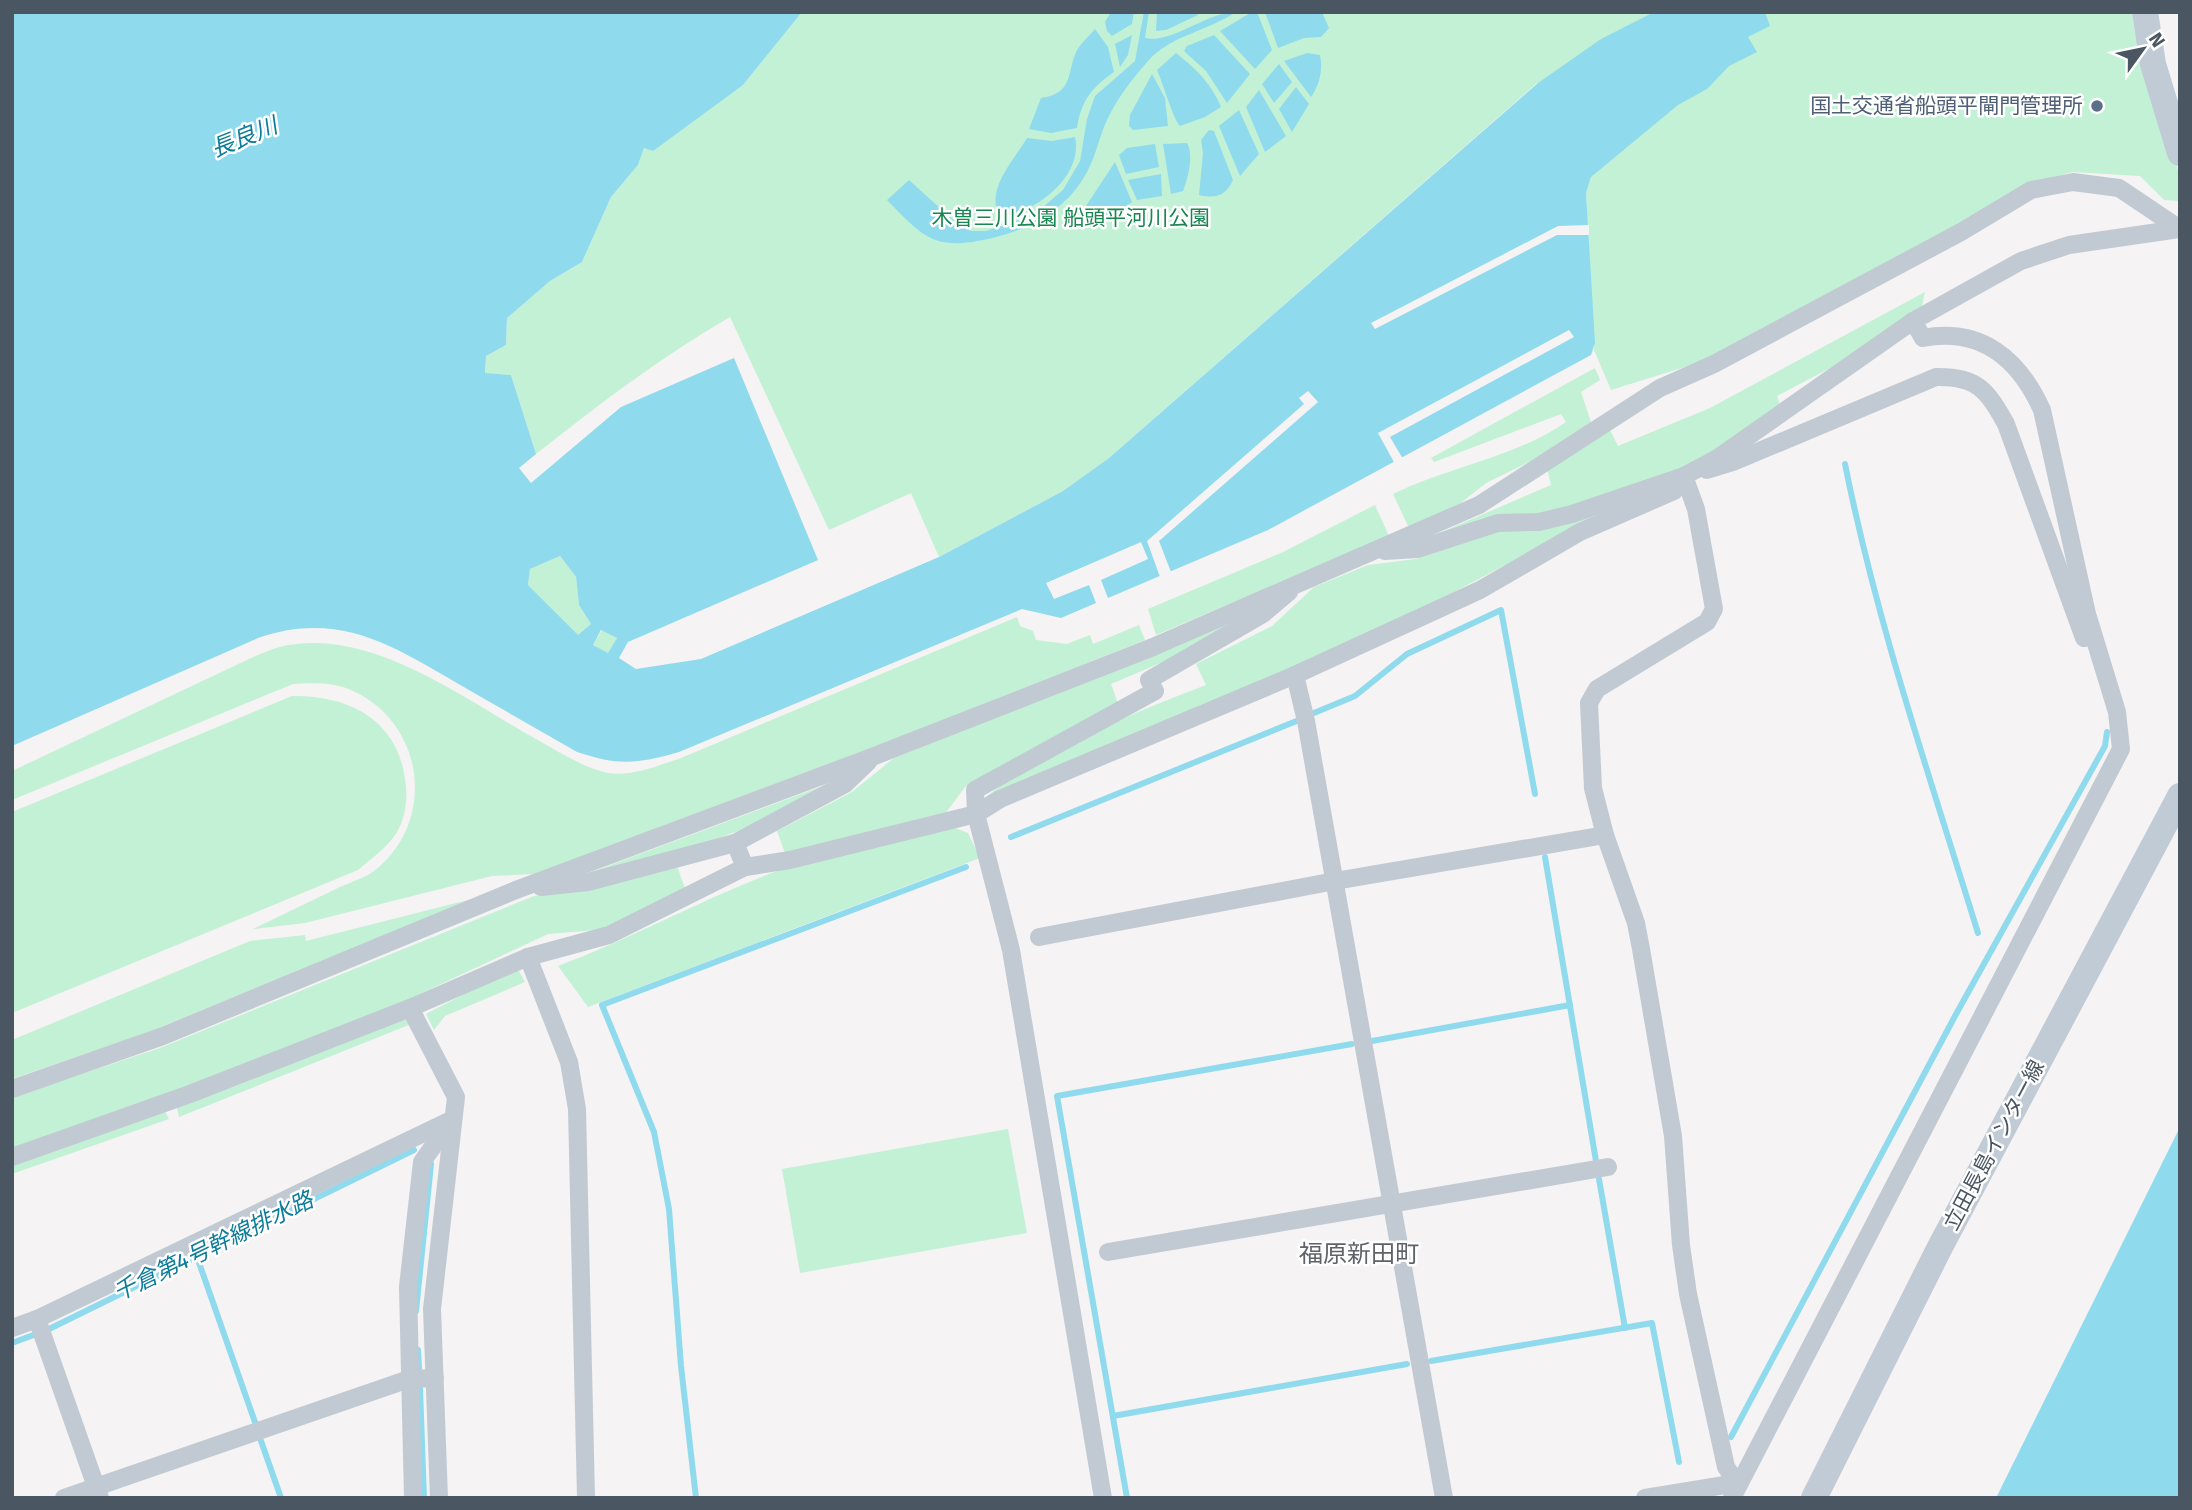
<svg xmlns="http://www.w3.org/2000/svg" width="2192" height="1510" font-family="'Fira Sans','Noto Sans JP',sans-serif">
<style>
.green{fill:#c3f1d5}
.water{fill:#90daee;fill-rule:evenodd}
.pier{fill:#f5f3f3}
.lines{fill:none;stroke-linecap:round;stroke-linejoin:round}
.stream{stroke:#90daee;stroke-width:6}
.minor{stroke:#c1cad2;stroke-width:18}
.secondary{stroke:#c1cbd6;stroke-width:26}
.service-dot{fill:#5c6f8a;stroke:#fff;stroke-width:2.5}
.labels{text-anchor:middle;stroke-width:5;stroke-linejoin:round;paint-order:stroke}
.service-label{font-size:21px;fill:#4e5e75;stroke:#fff;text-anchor:end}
.park-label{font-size:21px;fill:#17864f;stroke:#fff}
.street-label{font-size:21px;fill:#4a5661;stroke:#fff}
.water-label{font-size:23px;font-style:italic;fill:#0c7c9b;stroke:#fff}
.quarter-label{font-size:24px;fill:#5f6368;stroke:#fff}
</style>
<rect width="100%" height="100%" fill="#f5f3f3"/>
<g class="green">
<path d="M802,12H2132L2135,33L2180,177V198L2179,201L2164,200L2140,176L2073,172L2035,182L1958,227L1701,362L1611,390L1594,350L1586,193L1591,177L1537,83L1109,458L1063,491L939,557L911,493L829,530L730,317C661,357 599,404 536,454L511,375L485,374L486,356L506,345L507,318L550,281L582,262L611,197L638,165L644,148L743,85Z"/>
<polygon points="1925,292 1922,306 1834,366 1777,396 1780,405 1714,452 1674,474 1564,513 1423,540 1551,485 1547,469 1610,430 1618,446 1710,408"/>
<path d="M1595,368L1600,380L1581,392L1592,425L1539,457L1486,483L1453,509L1409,528L1393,494C1448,467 1516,457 1566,422L1561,414L1434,462L1431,458Z"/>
<polygon points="1375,505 1389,536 1156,635 1148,609 1283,552"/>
<path d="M1602,514L1399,621L1290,671L982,800C1047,747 1128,715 1206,685L1196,664L1272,626L1314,587L1368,565L1416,559L1502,531L1579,520Z"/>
<polygon points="560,556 576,577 579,605 591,624 578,636 528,585 530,569"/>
<polygon points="1249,615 1198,647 1111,684 1119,706 965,787 945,814 785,853 777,831 852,792 894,758"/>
<path d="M1017,617L1020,626L1033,631L1036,640L1067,644L1090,635L1093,644L1139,625L1145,640L898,738L534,874L492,876L305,923L253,929C282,915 311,901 340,887C351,882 365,878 374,871C440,819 423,717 346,688C329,682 310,683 293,684L12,800V771L249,659C261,654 275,647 289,645C375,630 464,699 536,739C558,751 583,768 608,773C632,777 659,765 681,758Z"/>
<polygon points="602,630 617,638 608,654 593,645"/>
<path d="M292,696C348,695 397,719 405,779C408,796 406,817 397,832C388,847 371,859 358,870L12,1013V812Z"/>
<path d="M833,782C759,829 672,859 586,874Z"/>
<path d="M955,828L968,833L980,858L588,1007L558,966C636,937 709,895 788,867C841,849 900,841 955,828Z"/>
<polygon points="677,866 686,891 609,929 548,934 411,998 190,1088 12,1151 12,1097 160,1048 534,896 590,890"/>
<polygon points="476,898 151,1031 12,1079 12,1040 250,941 305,935 306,941"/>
<polygon points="512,969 519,971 525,982 445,1016 434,1030 426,1014"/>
<polygon points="401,1016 408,1018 411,1024 179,1117 176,1104"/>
<polygon points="164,1109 169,1119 12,1174 12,1162"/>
<polygon points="1008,1129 1027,1233 800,1273 782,1169"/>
</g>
<g class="water">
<path d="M12,12H802L743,85L653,151L644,148L638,165L611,197L582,262L550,281L507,318L506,345L486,356L485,373L511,375L536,454L519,468L531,483L621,407L734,358L818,560L628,642L619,658L636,669L701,659L939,557L1063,491L1109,458L1538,83L1601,39L1654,12H1765L1770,26L1748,37L1757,52L1729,66L1707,89L1678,105L1591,177L1586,193L1595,343L1591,355L1268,530L1108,598L1101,580L1148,559L1141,542L1046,583L1054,599L1089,585L1096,603L1061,618L1022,609L679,752C637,764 619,766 577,752C539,730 500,708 462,686C393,646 340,610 258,638L12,746ZM560,556L576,577L579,605L591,624L578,635L528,585L530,569ZM601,630L617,638L608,653L593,645Z"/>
<polygon points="1111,12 1134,12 1132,24 1112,36 1107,31 1105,22"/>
<path d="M1144,12H1149L1145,38C1173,44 1206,12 1236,12C1208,31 1171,35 1148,61C1133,78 1118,97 1108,118C1100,134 1097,152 1089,168C1070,208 1030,230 988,239C934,251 923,237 887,200L909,180L951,218L971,231H986L1028,217L1043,207L1063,190L1080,161L1087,119L1095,96L1135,61Z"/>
<polygon points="1157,12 1197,12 1198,15 1166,30 1156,31"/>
<polygon points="1252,12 1257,12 1272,50 1255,69 1220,31"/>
<polygon points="1265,12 1322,12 1329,28 1321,37 1304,38 1278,48"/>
<path d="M1095,29L1108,47L1114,72C1092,87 1081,101 1077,128L1051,133L1029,129L1041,98C1073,94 1067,73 1076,52C1080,44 1089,36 1095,29Z"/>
<polygon points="1132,35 1128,55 1120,67 1115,44"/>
<polygon points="1214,35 1250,74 1227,103 1206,71 1184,51 1187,46"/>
<path d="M1176,53C1195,68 1212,84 1221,107L1205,117L1180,126C1174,121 1162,81 1157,70Z"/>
<path d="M1307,53L1320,55C1323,69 1320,84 1311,97L1284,61Z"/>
<polygon points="1279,64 1292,82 1274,103 1262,84"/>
<polygon points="1152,74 1165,98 1168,126 1133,130 1129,126 1130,115"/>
<polygon points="1296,87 1309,104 1292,132 1279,109"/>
<polygon points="1259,90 1286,136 1265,152 1246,107"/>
<polygon points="1239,110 1259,154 1240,176 1219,126"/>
<path d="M1209,130L1214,131L1233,180C1226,196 1215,199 1199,195L1203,153L1201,140Z"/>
<path d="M1075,137C1084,176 1035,214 1000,216C984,191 1014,160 1027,138L1052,141Z"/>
<path d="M1187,143C1194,155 1188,178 1183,191L1171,194L1163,144Z"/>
<polygon points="1155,144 1159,167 1126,174 1119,155 1127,148"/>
<polygon points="1115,162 1132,202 1107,220 1085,222 1080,215"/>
<polygon points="1161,174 1162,196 1137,200 1128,180"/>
<polygon points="2180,1127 2180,1498 1996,1498"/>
</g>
<g class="pier">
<polygon points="1589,225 1589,235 1557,235 1375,329 1371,323 1558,226"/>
<polygon points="1569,330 1574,337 1390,437 1403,459 1395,464 1378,433"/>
<polygon points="1308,391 1318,402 1159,541 1171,572 1160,577 1147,541 1304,404 1299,398"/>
</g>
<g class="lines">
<g class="stream">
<path d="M1845,464C1877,624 1930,777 1978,933"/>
<polyline points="1314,713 1355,696 1407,654 1501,610 1535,794"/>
<polyline points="1011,837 1299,720"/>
<polyline points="1545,857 1596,1161"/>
<polyline points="1372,1041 1570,1005"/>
<polyline points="1599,1179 1625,1328"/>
<polyline points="197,1257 256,1425"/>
<polyline points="416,1311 431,1164"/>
<polyline points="12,1343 47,1330 414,1150"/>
<polyline points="418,1350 419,1368"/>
<polyline points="1431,1361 1652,1323 1679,1462"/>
<polyline points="420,1388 424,1498"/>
<polyline points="1113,1416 1407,1364"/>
<polyline points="1731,1437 1955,1016 2105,746 2107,732"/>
<polyline points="260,1438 281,1498"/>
<polyline points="696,1498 681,1366 669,1209 654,1132 602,1005 966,867"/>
<polyline points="1127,1498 1057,1096 1352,1044"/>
</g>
<g class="minor">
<path d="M1707,470L1733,462L1936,377C1977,376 1987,390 2006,424L2084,638"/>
<polyline points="1385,551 1418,549 1498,523 1539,522 1572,514 1684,476 1696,509 1714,609 1707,622 1597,689 1589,703 1593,788 1605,835 1636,923 1641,949 1673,1136 1681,1245 1688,1294 1726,1467 1737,1483"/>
<polyline points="1289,592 1263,614 1149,680 1155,691 975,790 976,814 1000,799 1295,675 1480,590 1580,532 1674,491 1684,476 1716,459 1913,321 2021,261 2069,245 2179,229"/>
<polyline points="1295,675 1306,721 1444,1498"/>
<polyline points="868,762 845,784 735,843 745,867 790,860 976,814 1011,950 1103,1498"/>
<polyline points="541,887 588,882 735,843"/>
<polyline points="1039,937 1335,881 1605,835"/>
<polyline points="528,957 569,1062 577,1109 586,1498"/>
<polyline points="410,1008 456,1097 432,1309 439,1498"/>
<polyline points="12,1089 163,1036 516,890 872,757 1153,647 1479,505 1660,388 1714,364 1961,232 2031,190 2073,182 2119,188 2180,229"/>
<polyline points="12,1157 190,1094 410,1008 528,957 609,935 745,867"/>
<polyline points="1108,1252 1608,1167"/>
<polyline points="37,1319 100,1498"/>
<polyline points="12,1328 37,1319 453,1119"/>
<polyline points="64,1498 409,1379 435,1378"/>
<polyline points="413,1498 408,1287 422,1162 451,1121"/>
<polyline points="1645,1498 1737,1483"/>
<path d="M1732,1498L2121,749L2117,712L2087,614L2042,410C2019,359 1981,327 1923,338L1913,321"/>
</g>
<g class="secondary">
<polyline points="2145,12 2153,64 2180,153"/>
<polyline points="1814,1498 1940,1247 2180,796"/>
</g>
</g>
<circle class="service-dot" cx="2097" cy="106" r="7"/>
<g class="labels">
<g class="service-label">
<text x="2083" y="113">国土交通省船頭平閘門管理所</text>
</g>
<g class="park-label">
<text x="1071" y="225">木曽三川公園 船頭平河川公園</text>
</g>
<g class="street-label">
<text transform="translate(1994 1145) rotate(-62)" y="7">立田長島インター線</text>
</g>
<g class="water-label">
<text transform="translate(244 137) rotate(-22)" y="8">長良川</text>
<text transform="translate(213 1246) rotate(-26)" y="8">千倉第4号幹線排水路</text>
</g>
<g class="quarter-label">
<text x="1359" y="1262">福原新田町</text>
</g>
</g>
<rect width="2192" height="1510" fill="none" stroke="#4a5661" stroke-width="28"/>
<g transform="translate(2143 49) rotate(57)" stroke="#ffffff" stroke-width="5" paint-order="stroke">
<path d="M0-5L12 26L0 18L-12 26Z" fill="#4a5661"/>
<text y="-10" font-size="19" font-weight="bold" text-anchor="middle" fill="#4a5661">N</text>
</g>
</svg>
